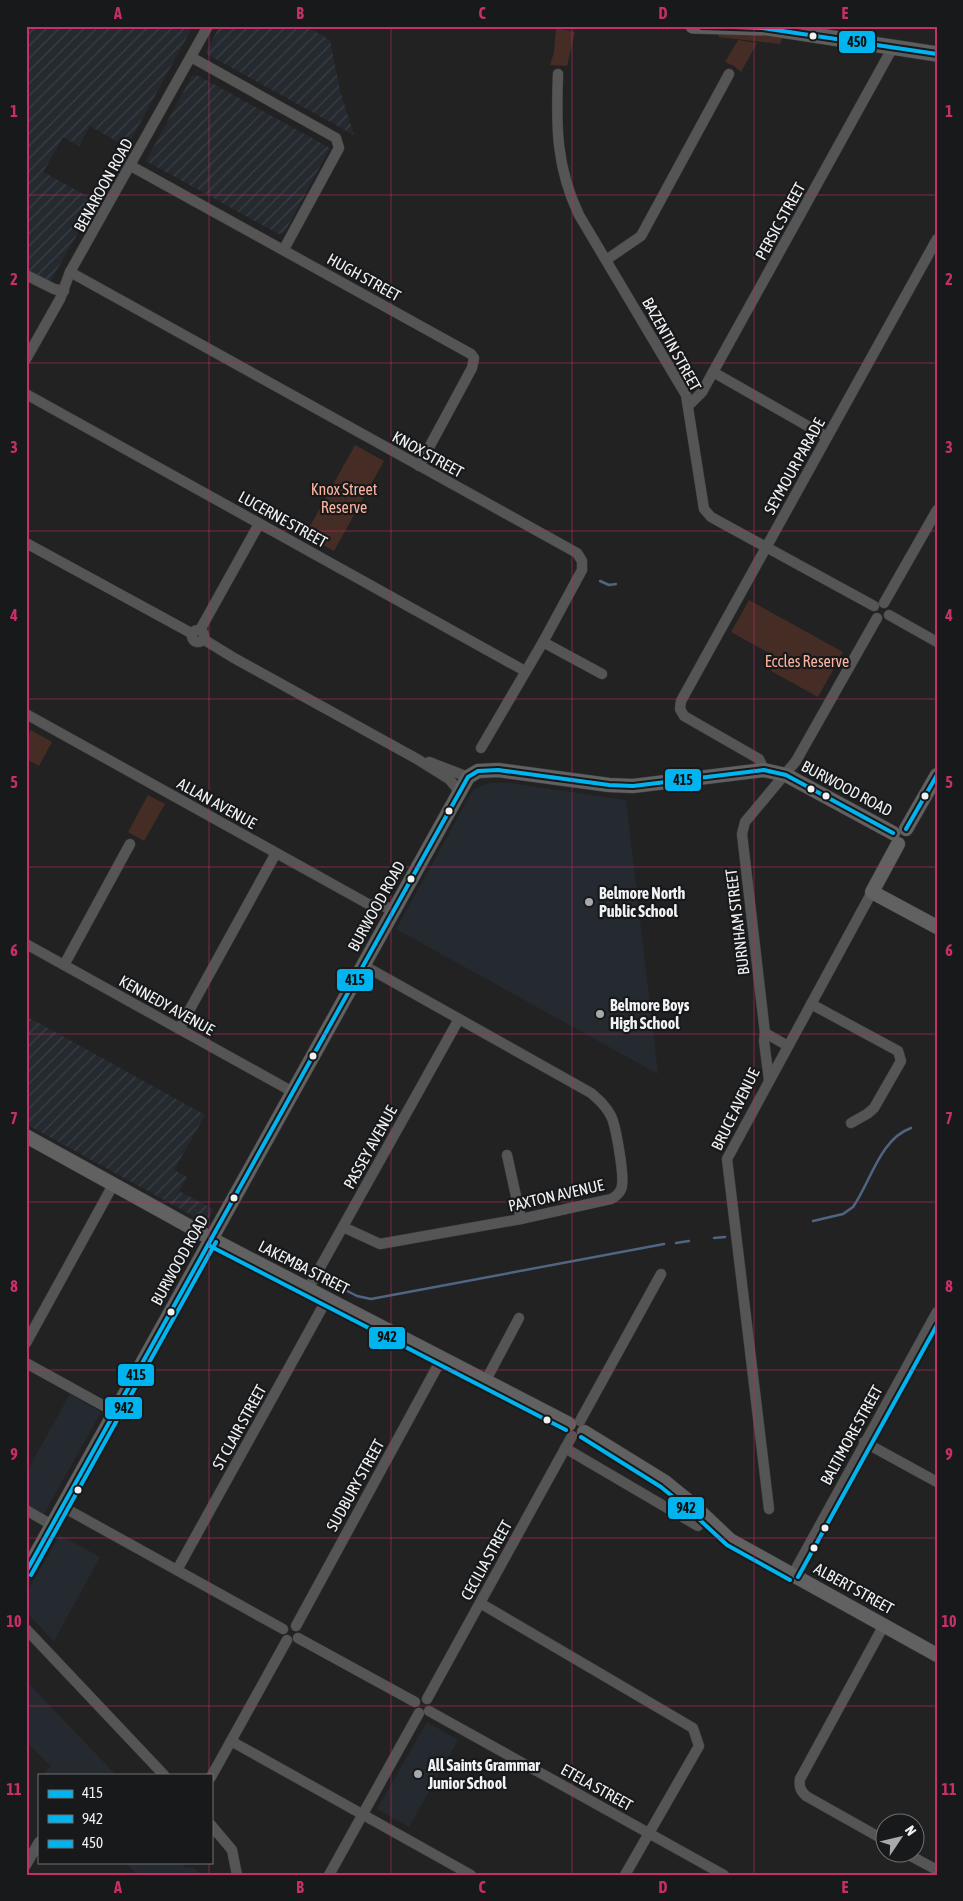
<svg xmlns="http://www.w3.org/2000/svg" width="963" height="1901" font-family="'Asap Condensed',sans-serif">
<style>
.built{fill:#252a30}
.industrial{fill:url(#industrial-furrows)}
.green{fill:#452c25}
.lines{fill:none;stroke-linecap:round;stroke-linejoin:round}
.stream{stroke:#506582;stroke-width:2.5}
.street-casing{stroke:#3f3f40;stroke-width:11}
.secondary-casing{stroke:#3f3f40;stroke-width:15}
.primary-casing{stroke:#3f3f40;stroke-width:16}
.street{stroke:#555;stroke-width:10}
.secondary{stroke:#616161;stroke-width:14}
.primary{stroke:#5f5e5f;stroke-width:15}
.bus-1-casing{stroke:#17191b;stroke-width:8}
.bus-2-casing{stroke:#17191b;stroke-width:8}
.bus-3-casing{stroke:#17191b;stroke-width:8}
.bus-1{stroke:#00b5ef;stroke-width:4}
.bus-2{stroke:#00b5ef;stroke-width:4}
.bus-3{stroke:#00b5ef;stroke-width:4}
.grid{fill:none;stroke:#c72e6a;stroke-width:1;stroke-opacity:0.55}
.bus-dot{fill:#f1f2f4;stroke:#17191b;stroke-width:2}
.poi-dot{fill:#a9a9ab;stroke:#17191b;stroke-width:2}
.labels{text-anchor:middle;stroke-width:4.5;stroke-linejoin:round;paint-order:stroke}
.street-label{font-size:16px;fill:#f1f2f4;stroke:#17191b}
.park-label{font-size:16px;fill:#fab4a0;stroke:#17191b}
.poi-label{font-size:16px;font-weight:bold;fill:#f1f2f4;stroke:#17191b;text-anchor:start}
.line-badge{stroke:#17191b;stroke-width:2}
.pale-badge-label{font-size:14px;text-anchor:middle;font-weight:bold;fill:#111}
.neatline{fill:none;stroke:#c72e6a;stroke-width:2}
.grid-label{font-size:16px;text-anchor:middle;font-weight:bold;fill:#c72e6a}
</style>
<defs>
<pattern id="industrial-furrows" width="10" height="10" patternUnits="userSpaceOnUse" patternTransform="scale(1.25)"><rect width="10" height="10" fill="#252a30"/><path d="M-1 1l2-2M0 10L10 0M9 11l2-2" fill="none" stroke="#3a3f44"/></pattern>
</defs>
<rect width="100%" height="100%" fill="#222223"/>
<g class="built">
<polygon points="489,783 509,783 626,800 658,1074 396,929 473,790"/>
<polygon points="70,1394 101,1412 44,1514 26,1504 26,1473"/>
<polygon points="60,1535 100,1557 54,1641 26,1612 26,1593"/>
<polygon points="26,1681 28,1683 116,1775 42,1775 51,1766 26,1742"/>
<polygon points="427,1722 458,1740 409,1827 377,1809"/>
<polygon points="125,1862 180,1862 186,1868 192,1867 202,1875 138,1875"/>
</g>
<g class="industrial">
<polygon points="26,26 193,26 127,147 90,126 79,146 63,137 43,172 96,201 50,282 26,269"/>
<polygon points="220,26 305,26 330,40 340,91 354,135 205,53"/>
<polygon points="197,75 330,148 284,233 279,234 146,161 192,76"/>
<polygon points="26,1016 205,1115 174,1170 187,1177 179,1191 213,1209 206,1223 26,1124"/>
</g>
<g class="green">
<polygon points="556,28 575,32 567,66 550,65 554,52"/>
<polygon points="719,33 755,34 782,38 780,44 718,37"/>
<polygon points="738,40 757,43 741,72 734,66 725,62"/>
<polygon points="355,445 384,461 334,551 305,535"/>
<polygon points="749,600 843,652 818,697 771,671 778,658 731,632"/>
<polygon points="31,730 52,742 39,766 26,759 26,738"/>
<polygon points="148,795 165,804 144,841 128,832"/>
</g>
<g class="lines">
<g class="stream">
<polyline points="600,581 609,585 616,584"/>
<path d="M813,1221L843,1214L853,1207C871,1181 880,1139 911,1128"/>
<polyline points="714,1238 725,1237"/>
<polyline points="676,1243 689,1241"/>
<polyline points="279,1256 308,1271"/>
<polyline points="326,1280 357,1296 371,1299 664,1244"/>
</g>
<defs>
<g id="street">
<polyline points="856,42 862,26"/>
<polyline points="191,57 336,138 339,148 284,249"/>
<path d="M558,74C556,126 556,167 579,215L686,395L704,509L711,517L874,606"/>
<polyline points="131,166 471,354 474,358 472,368 419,466"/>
<polyline points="606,260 641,236 729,74"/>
<polyline points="70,272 577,553 582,561 582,570 543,642 481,748"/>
<polyline points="26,275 54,289 64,291"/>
<polyline points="26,359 60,299 70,272 208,26"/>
<polyline points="713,372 827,437"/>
<polyline points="26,394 525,671"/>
<polyline points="689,405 702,392 893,47"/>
<polyline points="26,543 191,633"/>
<polyline points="884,603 937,510"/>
<polyline points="889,615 937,642"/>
<circle cx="198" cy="636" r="6"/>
<polyline points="200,630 259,524"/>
<polyline points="203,639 234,658 417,759 449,779 460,792"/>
<polyline points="543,642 602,674"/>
<polyline points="26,714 370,905 377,903 385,907 395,909"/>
<polyline points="429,762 468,777"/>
<polyline points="764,770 759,759 684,716 680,709 681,701 937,239"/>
<polyline points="26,944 293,1092"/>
<polyline points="64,965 130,844"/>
<polyline points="811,1004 898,1051 901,1061 874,1108 867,1114 851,1123"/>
<polyline points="179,1029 276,853"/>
<polyline points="765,1033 788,1046"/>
<polyline points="769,1080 764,1041 765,1033 742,834 745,822 796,761 877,618"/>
<polyline points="507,1155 521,1219"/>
<path d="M343,1227L380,1244L521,1219L611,1199C616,1197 622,1191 622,1185C624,1174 616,1126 611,1116C606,1106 599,1100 591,1093L363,965"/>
<polyline points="308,1289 459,1019"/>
<polyline points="26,1343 113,1185"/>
<polyline points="26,1363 115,1412"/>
<polyline points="486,1380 519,1318"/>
<polyline points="580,1421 661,1274"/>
<polyline points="864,1442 937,1482"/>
<polyline points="565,1448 698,1526"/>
<polyline points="63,1507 283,1629"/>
<polyline points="769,1509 727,1159 872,892"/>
<polyline points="26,1510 52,1525"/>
<polyline points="177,1570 327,1299"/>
<polyline points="793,1574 937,1312"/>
<polyline points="480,1603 693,1728 699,1746 625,1875"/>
<path d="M884,1625L800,1779C799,1787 800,1790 806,1796L886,1841"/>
<polyline points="296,1626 442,1358"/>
<polyline points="26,1629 164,1775"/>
<polyline points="298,1638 415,1702"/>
<polyline points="427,1699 572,1436"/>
<polyline points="429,1711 724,1875"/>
<polyline points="231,1741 471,1875"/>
<polyline points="211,1777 287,1640"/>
<polyline points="211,1825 232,1850 237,1875"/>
<polyline points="907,1854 937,1870"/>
<polyline points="26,1865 39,1842"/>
<polyline points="329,1875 419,1713"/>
</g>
<g id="secondary">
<polyline points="906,829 937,775"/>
<polyline points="898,844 872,892 937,927"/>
<polyline points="26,1136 223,1245 569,1424"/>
<polyline points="584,1432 665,1482 692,1504 730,1540 937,1655"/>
<polyline points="26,1572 468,777 478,771 498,770 609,785 633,786 764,770 786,775 893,833"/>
</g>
<g id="primary">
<polyline points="693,26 762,28"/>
<polyline points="755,26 937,54"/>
</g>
</defs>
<use href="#street" class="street-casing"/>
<use href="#secondary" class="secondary-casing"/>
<use href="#primary" class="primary-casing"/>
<use href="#street" class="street"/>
<use href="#secondary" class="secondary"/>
<use href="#primary" class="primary"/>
<defs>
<g id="bus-1">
<polyline points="906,829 937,775"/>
<polyline points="26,1572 468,777 478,771 498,770 609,785 633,786 764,770 786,775 893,833"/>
</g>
<g id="bus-2">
<polyline points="208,1245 566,1430"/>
<polyline points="581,1437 661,1487 688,1509 727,1545 790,1580"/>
<polyline points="31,1575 216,1242"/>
<polyline points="798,1577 937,1325"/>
</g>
<polyline id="bus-3" points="702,26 762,28 937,54"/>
</defs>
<use href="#bus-1" class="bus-1-casing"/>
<use href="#bus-2" class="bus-2-casing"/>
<use href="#bus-3" class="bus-3-casing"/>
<use href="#bus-1" class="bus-1"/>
<use href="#bus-2" class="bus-2"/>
<use href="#bus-3" class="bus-3"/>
</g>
<path class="grid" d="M209,26V1775M391,26V1875M572,26V1875M754,26V1875M26,195H937M26,363H937M26,531H937M26,699H937M26,867H937M26,1034H937M26,1202H937M26,1370H937M26,1538H937M26,1706H937M209,1862V1875"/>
<g class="bus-dot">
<circle cx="813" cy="36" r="4.5"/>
<circle cx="811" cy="789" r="4.5"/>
<circle cx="826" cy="796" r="4.5"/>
<circle cx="925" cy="796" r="4.5"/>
<circle cx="449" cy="811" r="4.5"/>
<circle cx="411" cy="879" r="4.5"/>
<circle cx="313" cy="1056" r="4.5"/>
<circle cx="234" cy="1198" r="4.5"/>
<circle cx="171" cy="1312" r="4.5"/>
<circle cx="547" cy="1420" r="4.5"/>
<circle cx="78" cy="1490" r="4.5"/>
<circle cx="825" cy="1528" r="4.5"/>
<circle cx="814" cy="1548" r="4.5"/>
</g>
<g class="poi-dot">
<circle cx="589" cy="902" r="5"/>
<circle cx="600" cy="1014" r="5"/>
<circle cx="418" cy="1774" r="5"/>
</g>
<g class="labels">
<g class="street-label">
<text transform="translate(103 185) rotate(-61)" y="6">BENAROON ROAD</text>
<text transform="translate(780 221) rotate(-61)" y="6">PERSIC STREET</text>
<text transform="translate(364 277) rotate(29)" y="6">HUGH STREET</text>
<text transform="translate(672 344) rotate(61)" y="6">BAZENTIN STREET</text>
<text transform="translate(428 454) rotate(29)" y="6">KNOX STREET</text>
<text transform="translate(794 466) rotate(-61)" y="6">SEYMOUR PARADE</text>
<text transform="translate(283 519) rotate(29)" y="6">LUCERNE STREET</text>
<text transform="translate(847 788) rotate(28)" y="6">BURWOOD ROAD</text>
<text transform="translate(217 803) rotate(29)" y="6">ALLAN AVENUE</text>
<text transform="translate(376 906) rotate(-61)" y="6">BURWOOD ROAD</text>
<text transform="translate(737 922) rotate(-97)" y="6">BURNHAM STREET</text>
<text transform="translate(167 1005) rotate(29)" y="6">KENNEDY AVENUE</text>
<text transform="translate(735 1109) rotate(-64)" y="6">BRUCE AVENUE</text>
<text transform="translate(370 1147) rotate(-61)" y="6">PASSEY AVENUE</text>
<text transform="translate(556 1195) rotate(-13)" y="6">PAXTON AVENUE</text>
<text transform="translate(179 1260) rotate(-61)" y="6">BURWOOD ROAD</text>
<text transform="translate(304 1267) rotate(27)" y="6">LAKEMBA STREET</text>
<text transform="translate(239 1427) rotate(-61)" y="6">ST CLAIR STREET</text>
<text transform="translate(851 1435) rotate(-61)" y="6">BALTIMORE STREET</text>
<text transform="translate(355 1485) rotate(-61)" y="6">SUDBURY STREET</text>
<text transform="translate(486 1560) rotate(-61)" y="6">CECILIA STREET</text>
<text transform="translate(854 1588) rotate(29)" y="6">ALBERT STREET</text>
<text transform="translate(597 1787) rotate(29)" y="6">ETELA STREET</text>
</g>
<g class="park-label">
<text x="344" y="495">Knox Street<tspan x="344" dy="18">Reserve</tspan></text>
<text x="807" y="667">Eccles Reserve</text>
</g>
<g class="poi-label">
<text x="599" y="899">Belmore North<tspan x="599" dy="18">Public School</tspan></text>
<text x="610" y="1011">Belmore Boys<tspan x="610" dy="18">High School</tspan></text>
<text x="428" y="1771">All Saints Grammar<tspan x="428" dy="18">Junior School</tspan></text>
</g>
</g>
<g class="line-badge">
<rect x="838" y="30" width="38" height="24" rx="5" fill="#00b5ef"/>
<rect x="664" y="768" width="38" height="24" rx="5" fill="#00b5ef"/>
<rect x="336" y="968" width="38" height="24" rx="5" fill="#00b5ef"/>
<rect x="368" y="1326" width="38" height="24" rx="5" fill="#00b5ef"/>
<rect x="117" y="1363" width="38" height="24" rx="5" fill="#00b5ef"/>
<rect x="104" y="1396" width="39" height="24" rx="5" fill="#00b5ef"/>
<rect x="667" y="1496" width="38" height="24" rx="5" fill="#00b5ef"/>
</g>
<g class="pale-badge-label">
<text x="857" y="47">450</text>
<text x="683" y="785">415</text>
<text x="355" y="985">415</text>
<text x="387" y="1342">942</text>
<text x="136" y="1380">415</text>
<text x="124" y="1413">942</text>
<text x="686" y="1513">942</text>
</g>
<rect width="963" height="1901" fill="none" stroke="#17191b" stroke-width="55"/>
<rect x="38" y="1774" width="175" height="90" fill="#17191b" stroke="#6e7072"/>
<rect x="48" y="1790" width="25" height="8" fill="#00b5ef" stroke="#6e7072"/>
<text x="82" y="1798" font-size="15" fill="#f1f2f4">415</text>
<rect x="48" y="1815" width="25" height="8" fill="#00b5ef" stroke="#6e7072"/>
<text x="82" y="1824" font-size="15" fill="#f1f2f4">942</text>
<rect x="48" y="1840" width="25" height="8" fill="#00b5ef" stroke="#6e7072"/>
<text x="82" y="1848" font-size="15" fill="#f1f2f4">450</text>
<g transform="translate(900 1838) rotate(55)"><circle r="24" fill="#17191b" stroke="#6e7072"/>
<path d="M0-4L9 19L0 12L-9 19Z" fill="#a9a9ab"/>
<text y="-8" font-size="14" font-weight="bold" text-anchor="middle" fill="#f1f2f4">N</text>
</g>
<rect x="28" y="28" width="908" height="1846" class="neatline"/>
<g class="grid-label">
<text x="118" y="19">A</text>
<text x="300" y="19">B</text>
<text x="482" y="19">C</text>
<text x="663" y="19">D</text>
<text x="845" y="19">E</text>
<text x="14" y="117">1</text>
<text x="949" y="117">1</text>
<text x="14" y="285">2</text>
<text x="949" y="285">2</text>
<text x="14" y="453">3</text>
<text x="949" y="453">3</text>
<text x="14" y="621">4</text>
<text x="949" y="621">4</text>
<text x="14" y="788">5</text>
<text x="949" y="788">5</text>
<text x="14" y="956">6</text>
<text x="949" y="956">6</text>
<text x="14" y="1124">7</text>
<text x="949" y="1124">7</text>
<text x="14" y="1292">8</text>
<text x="949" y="1292">8</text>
<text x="14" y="1460">9</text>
<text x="949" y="1460">9</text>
<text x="14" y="1627">10</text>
<text x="949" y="1627">10</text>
<text x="14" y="1795">11</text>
<text x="949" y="1795">11</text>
<text x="118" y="1893">A</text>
<text x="300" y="1893">B</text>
<text x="482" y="1893">C</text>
<text x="663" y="1893">D</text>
<text x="845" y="1893">E</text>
</g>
</svg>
